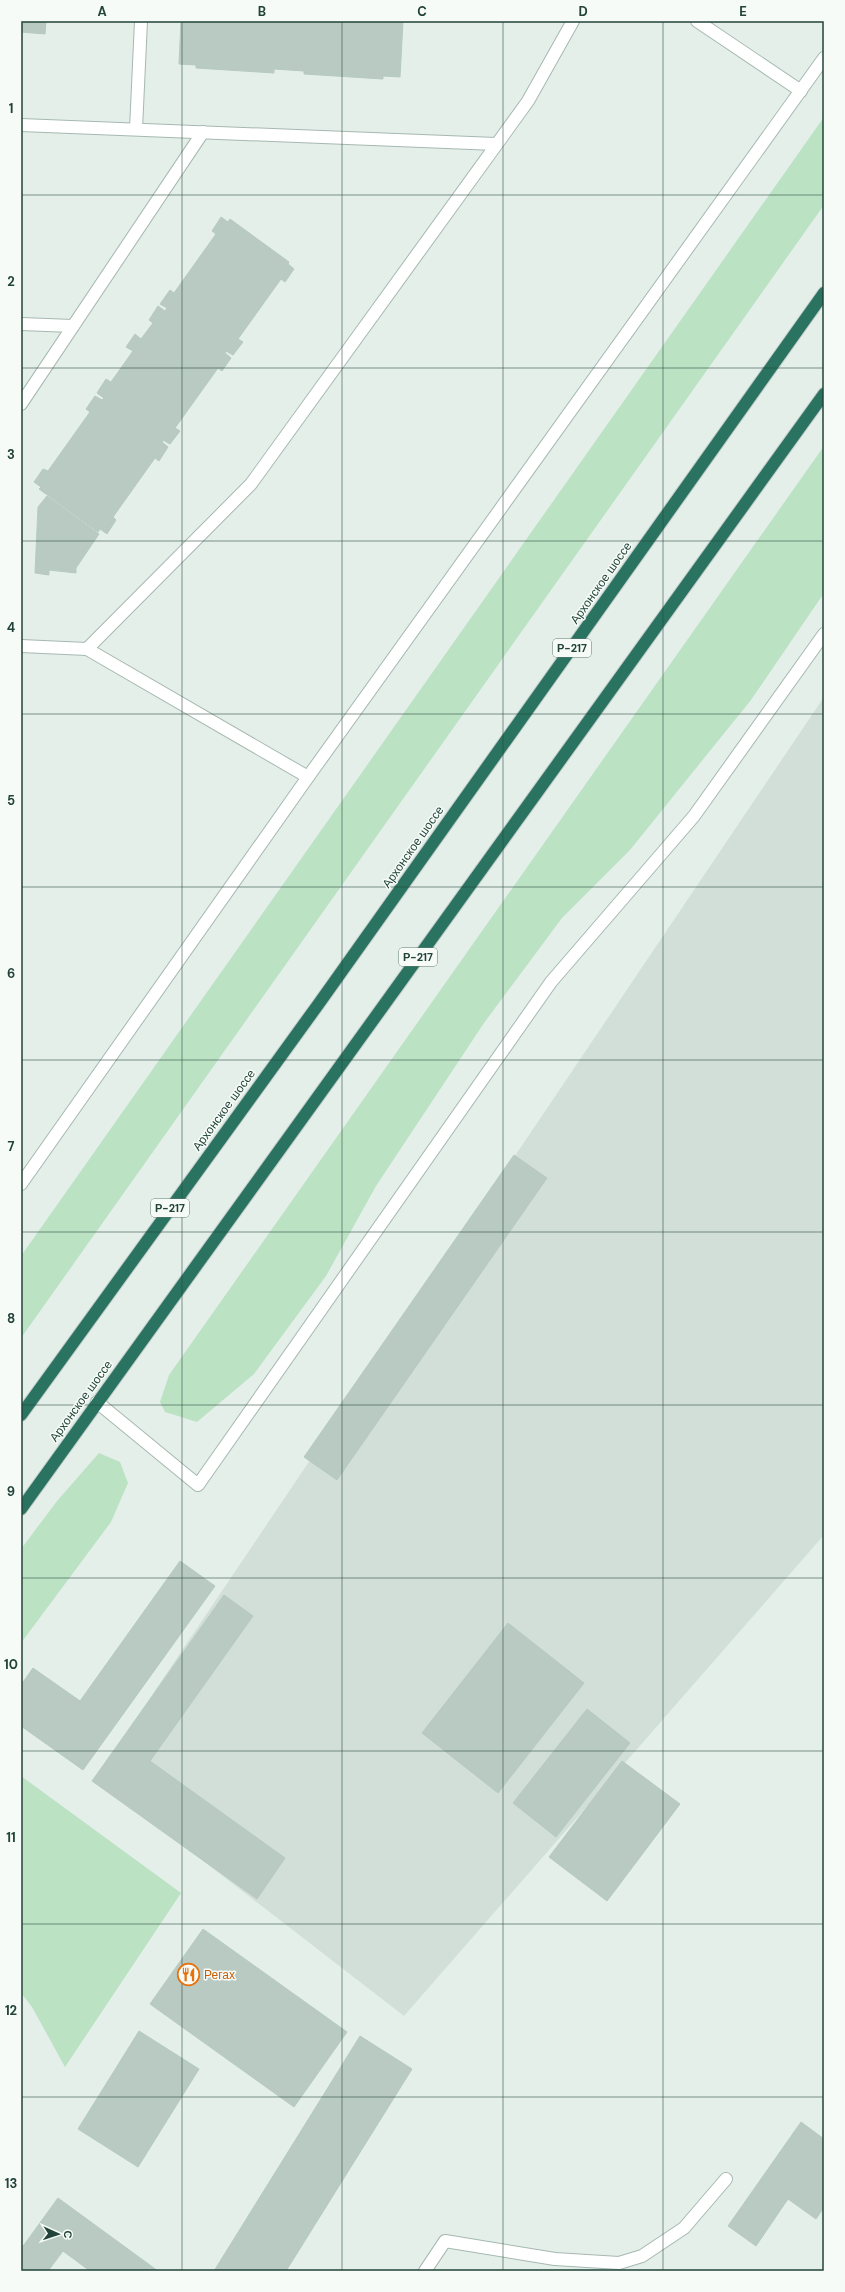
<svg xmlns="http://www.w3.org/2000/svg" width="845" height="2292" font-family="'DM Sans',sans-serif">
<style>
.built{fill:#d2dfd9}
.green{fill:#bce2c4}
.building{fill:#b9cac3;stroke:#b6cac1}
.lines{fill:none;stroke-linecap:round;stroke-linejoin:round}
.lane-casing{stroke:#a6b8b1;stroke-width:14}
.street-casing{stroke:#a6b8b1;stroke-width:14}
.highway-casing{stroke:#c1cac8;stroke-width:14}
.lane{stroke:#fff;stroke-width:12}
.street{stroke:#fff;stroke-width:12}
.highway{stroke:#2a7361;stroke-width:12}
.grid{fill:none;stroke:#214339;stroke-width:1;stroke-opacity:0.55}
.labels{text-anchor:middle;stroke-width:3;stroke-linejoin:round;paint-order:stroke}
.shield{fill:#f6fbf8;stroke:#617a72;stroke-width:1}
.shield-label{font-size:11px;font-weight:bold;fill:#214339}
.street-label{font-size:12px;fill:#214339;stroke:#f6fbf8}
.food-label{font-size:12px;fill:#c56008;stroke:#f6fbf8;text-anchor:start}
.neatline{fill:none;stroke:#214339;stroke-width:1.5}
.grid-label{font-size:13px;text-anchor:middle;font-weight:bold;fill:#214339}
</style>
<rect width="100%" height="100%" fill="#e4efea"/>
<polygon class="built" points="824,697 824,1535 404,2016 96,1778"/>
<g class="green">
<polygon points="824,117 824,205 21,1338 21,1256"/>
<polygon points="824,446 824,593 751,700 630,850 562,918 484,1023 376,1186 326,1276 254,1374 197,1422 165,1412 160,1402 169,1375"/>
<polygon points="99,1453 120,1462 128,1483 111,1522 21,1643 21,1549 57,1501"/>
<polygon points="21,1776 181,1893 65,2067 32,2007 21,1993"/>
</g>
<g class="building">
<polygon points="21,21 46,21 45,34 21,32"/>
<polygon points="181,21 403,21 400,77 383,76 383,79 304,74 304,71 274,69 274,73 196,68 196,65 179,64"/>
<polygon points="221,217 228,222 230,219 289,262 288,264 294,269 285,282 281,279 238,339 243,342 233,355 226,351 225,353 231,358 222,371 218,368 175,428 180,431 170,444 163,440 162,442 168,447 159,461 155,458 113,517 116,520 107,534 100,529 98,532 39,489 41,487 34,482 43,469 48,471 90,412 86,409 95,396 102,400 104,398 97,393 106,379 111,382 133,351 126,347 135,334 141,339 153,323 149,320 158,306 165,311 167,308 160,304 170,290 174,293 216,234 212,231"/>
<polygon points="47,496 99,534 76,568 76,573 49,570 49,575 35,573 38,507"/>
<polygon points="514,1155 547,1178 337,1480 304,1457"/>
<polygon points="180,1561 215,1586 83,1770 21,1726 21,1685 33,1668 80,1701"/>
<polygon points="224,1595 253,1616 150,1761 285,1858 257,1899 92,1781"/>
<polygon points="508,1623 584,1683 498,1793 422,1733"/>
<polygon points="587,1709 630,1743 556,1837 513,1803"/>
<polygon points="622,1761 680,1804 607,1901 549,1857"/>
<polygon points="203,1929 347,2032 294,2107 150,2004"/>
<polygon points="139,2031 199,2069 138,2167 78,2129"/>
<polygon points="360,2036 412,2069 286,2271 214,2271"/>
<polygon points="801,2122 824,2139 824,2207 816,2219 788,2199 756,2246 728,2226"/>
<polygon points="58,2198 158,2271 90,2271 63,2251 48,2271 21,2271 21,2249"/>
</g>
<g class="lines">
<defs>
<g id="lane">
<polyline points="697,21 801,91"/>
<polyline points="136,129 141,21"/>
<polyline points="21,324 73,326"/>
<polyline points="21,404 203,132"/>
<polyline points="87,649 308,777"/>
<polyline points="21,1184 308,777 824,58"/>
<polyline points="97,1402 198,1485 551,982 694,816 824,634"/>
<polyline points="425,2271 445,2241 555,2259 619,2263 642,2256 684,2228 726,2179"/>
</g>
<g id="street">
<polyline points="21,125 496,144"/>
<polyline points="21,646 87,649 251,484 528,101 573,21"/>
</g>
<g id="highway">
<polyline points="21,1415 320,1002 824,293"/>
<polyline points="21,1509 824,394"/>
</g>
</defs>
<use href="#lane" class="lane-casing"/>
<use href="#street" class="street-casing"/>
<use href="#highway" class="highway-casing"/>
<use href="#lane" class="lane"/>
<use href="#street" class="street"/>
<use href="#highway" class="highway"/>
</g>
<path class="grid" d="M182,21V2271M342,21V2271M503,21V2271M663,21V2271M21,195H824M21,368H824M21,541H824M21,714H824M21,887H824M21,1060H824M21,1232H824M21,1405H824M21,1578H824M21,1751H824M21,1924H824M21,2097H824"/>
<defs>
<symbol id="restaurant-ring" viewBox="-11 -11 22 22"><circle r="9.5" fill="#f6fbf8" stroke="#e8710a" stroke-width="1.5"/><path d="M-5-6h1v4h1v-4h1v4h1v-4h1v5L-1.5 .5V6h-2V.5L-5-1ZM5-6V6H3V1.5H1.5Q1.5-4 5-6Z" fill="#e8710a"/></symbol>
</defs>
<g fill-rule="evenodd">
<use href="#restaurant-ring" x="176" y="1962" width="25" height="25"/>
</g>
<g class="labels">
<g class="shield">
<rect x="553" y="639" width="38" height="18" rx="3"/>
<rect x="399" y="948" width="38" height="18" rx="3"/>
<rect x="151" y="1199" width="38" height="18" rx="3"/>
</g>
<g class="shield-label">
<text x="572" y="652">Р-217</text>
<text x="418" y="961">Р-217</text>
<text x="170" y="1212">Р-217</text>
</g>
<g class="street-label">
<text transform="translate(601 583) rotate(-55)" y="4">Архонское шоссе</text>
<text transform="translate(413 847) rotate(-55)" y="4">Архонское шоссе</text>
<text transform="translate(224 1110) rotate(-54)" y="4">Архонское шоссе</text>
<text transform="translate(81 1401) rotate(-54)" y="4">Архонское шоссе</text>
</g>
<g class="food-label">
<text x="204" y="1979">Регах</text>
</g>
</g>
<rect width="845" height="2292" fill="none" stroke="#f6fbf8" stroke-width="44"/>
<g transform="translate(58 2234) rotate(93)" stroke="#f6fbf8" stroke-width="3" paint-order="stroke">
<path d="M0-3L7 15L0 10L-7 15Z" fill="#214339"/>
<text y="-6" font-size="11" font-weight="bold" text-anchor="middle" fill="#214339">С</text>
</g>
<rect x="22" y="22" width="801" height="2248" class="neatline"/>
<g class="grid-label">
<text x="102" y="16">A</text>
<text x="262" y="16">B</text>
<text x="422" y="16">C</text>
<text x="583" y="16">D</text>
<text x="743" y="16">E</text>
<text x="11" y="113">1</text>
<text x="11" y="286">2</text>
<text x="11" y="459">3</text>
<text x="11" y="632">4</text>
<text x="11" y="805">5</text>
<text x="11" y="978">6</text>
<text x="11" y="1151">7</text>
<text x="11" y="1323">8</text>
<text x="11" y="1496">9</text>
<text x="11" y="1669">10</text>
<text x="11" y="1842">11</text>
<text x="11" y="2015">12</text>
<text x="11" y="2188">13</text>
</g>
</svg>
